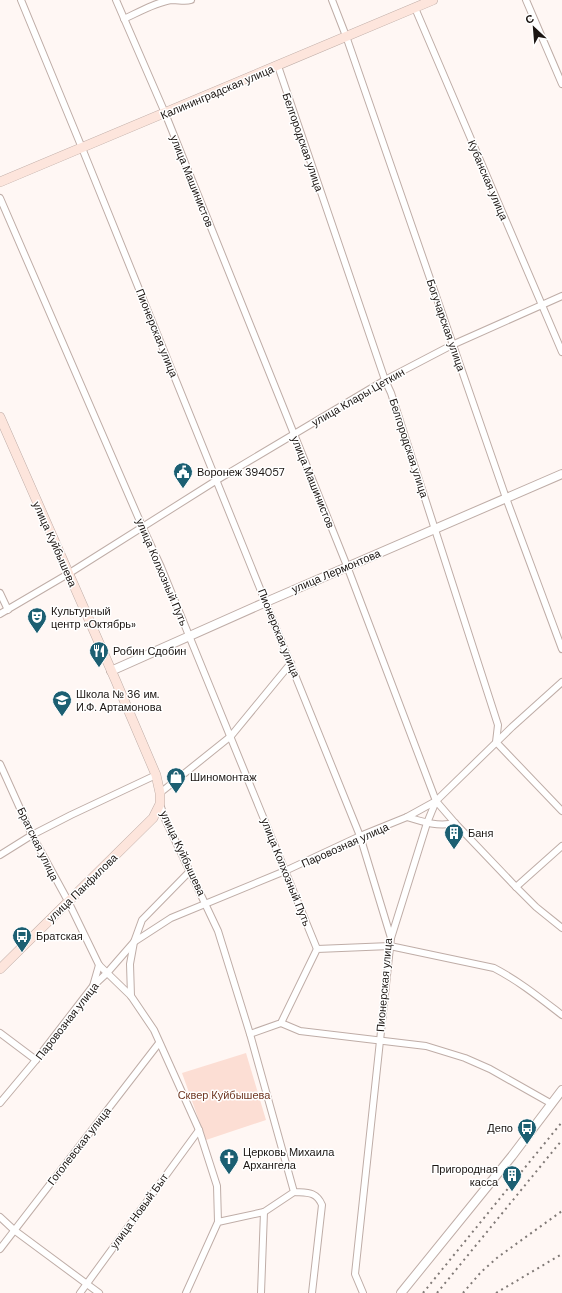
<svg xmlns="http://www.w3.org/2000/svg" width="562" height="1293" font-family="'DM Sans',sans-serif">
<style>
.green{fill:#fcded4}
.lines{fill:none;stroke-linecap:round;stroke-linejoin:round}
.minor-casing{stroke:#bfada7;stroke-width:8}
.tertiary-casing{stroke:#bfada7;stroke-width:10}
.secondary-casing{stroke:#bfada7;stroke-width:10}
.minor{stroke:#fff;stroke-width:6}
.tertiary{stroke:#fff;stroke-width:8}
.secondary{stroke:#fde5dc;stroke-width:9}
.rail{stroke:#817a77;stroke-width:2;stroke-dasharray:2 4;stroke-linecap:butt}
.labels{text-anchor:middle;stroke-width:3;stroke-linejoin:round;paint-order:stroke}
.street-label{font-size:11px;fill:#1b1512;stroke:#fff}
.poi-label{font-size:11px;fill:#1b1512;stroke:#fff;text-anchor:start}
.park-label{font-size:11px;fill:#703823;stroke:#fff}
</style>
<rect width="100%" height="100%" fill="#fff7f4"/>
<polygon class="green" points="246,1053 266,1120 206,1140 182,1073"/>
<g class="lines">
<defs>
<g id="minor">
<polyline points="21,0 82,148 360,836 391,938 355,1274 363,1293"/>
<polyline points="116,0 165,113 347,566 436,801 455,823 516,887 536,907 562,928"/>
<polyline points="332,0 346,36 506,498 562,649"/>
<polyline points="526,0 562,84"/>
<polyline points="415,8 562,352"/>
<path d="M124,19C139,12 156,2 172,0C179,0 185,2 191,0"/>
<polyline points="278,66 385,380 391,393 498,725 496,742 562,811"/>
<polyline points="0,198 142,526 161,567 317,949"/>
<polyline points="0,593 8,610"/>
<polyline points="0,614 68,574 217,480 385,380 452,345 562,296"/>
<polyline points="0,764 32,835 68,901 99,965 131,996 154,1030 199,1130 217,1186 218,1222"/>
<polyline points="160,793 231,736 291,663"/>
<polyline points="160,804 165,819 218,931 250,1034 294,1192 264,1212 261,1293"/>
<path d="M407,817C423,822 438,827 455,823"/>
<polyline points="0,855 32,835 71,815 156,775"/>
<polyline points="516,887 562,846"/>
<polyline points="391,938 427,823 436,801"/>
<polyline points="93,986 99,965"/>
<polyline points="131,996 130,964 134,942 142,920 190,871"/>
<polyline points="281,1023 300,1031 426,1046 465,1058 490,1069 552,1104"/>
<polyline points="0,1033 36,1060"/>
<path d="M250,1034L281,1023L317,949L390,946L494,968C519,981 540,998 562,1015"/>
<polyline points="0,1103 36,1060 93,986 107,973 134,942 171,918 285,871 360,836 407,817 436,801 512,727 562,682"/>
<path d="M294,1192C307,1193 316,1191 322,1205L312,1293"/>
<polyline points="0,1217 14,1230 99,1293"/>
<polyline points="0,1249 159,1043"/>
<polyline points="80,1293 199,1130"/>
<polyline points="186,1293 218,1222 264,1212"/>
</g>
<g id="tertiary">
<polyline points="111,671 266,602 562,474"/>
<polyline points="401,1293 512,1156 562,1090"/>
</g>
<g id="secondary">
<polyline points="0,182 433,0"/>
<polyline points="0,417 115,679 156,775 160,793 160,804 153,818 0,969"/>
</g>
</defs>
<use href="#minor" class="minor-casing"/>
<use href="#tertiary" class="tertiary-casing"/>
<use href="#secondary" class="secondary-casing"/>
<use href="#minor" class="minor"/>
<use href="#tertiary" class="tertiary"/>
<use href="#secondary" class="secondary"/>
<g class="rail">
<polyline points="423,1293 562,1122"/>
<polyline points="437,1293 562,1140"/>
<polyline points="463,1293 481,1272 498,1257 562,1211"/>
<polyline points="496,1293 562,1254"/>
</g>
</g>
<defs>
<symbol id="civic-pin" viewBox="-11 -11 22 30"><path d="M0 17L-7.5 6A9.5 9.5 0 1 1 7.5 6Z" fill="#1c5f72" stroke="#fff"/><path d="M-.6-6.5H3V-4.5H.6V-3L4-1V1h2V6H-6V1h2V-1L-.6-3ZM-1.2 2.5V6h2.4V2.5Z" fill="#fff"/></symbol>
<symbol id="theatre-pin" viewBox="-11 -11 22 30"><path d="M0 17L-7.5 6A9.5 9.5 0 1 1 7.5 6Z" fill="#1c5f72" stroke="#fff"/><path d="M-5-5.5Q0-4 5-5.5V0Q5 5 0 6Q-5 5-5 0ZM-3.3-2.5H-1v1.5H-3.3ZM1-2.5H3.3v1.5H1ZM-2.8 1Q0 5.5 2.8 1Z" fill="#fff"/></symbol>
<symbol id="restaurant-pin" viewBox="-11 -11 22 30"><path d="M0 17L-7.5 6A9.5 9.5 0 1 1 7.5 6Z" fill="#1c5f72" stroke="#fff"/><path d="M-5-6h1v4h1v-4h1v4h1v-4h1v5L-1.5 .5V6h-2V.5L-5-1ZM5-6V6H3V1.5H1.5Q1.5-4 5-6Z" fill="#fff"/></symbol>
<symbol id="school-pin" viewBox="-11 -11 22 30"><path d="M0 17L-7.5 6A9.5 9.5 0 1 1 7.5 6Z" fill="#1c5f72" stroke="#fff"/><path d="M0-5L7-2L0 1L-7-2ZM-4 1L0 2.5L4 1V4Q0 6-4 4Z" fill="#fff"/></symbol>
<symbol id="shop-pin" viewBox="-11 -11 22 30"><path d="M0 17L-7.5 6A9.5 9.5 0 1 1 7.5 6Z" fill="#1c5f72" stroke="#fff"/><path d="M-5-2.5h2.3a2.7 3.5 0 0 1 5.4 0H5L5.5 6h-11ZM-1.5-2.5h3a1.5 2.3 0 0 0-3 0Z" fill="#fff"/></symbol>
<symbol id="building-pin" viewBox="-11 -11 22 30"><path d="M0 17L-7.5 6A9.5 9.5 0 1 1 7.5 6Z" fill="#1c5f72" stroke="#fff"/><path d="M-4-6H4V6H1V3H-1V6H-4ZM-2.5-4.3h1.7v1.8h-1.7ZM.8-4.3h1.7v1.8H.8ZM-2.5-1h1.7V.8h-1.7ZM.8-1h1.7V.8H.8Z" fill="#fff"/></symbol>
<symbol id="bus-pin" viewBox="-11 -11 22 30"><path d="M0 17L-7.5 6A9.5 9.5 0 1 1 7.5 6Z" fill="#1c5f72" stroke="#fff"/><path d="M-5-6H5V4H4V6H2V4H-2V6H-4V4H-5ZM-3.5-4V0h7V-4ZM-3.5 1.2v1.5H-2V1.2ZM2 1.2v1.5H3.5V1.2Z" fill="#fff"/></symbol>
<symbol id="church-pin" viewBox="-11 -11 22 30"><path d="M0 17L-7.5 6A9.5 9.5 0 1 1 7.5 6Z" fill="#1c5f72" stroke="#fff"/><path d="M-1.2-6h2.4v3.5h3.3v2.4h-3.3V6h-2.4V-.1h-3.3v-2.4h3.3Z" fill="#fff"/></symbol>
</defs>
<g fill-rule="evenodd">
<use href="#civic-pin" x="172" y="461" width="22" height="30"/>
<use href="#theatre-pin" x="26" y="606" width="22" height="30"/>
<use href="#restaurant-pin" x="88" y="640" width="22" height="30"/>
<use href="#school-pin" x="51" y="689" width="22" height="30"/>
<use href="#shop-pin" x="165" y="766" width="22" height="30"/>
<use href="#building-pin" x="443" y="822" width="22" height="30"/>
<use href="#bus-pin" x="11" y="925" width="22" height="30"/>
<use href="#bus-pin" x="516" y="1117" width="22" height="30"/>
<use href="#church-pin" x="218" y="1147" width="22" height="30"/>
<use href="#building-pin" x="501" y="1164" width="22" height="30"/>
</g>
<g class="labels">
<g class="street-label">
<text transform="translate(217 92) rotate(-23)" y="4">Калининградская улица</text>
<text transform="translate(303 142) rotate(71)" y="4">Белгородская улица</text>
<text transform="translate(488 180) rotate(67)" y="4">Кубанская улица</text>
<text transform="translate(192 181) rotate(68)" y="4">улица Машинистов</text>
<text transform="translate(446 325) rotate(71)" y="4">Богучарская улица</text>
<text transform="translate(157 333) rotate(68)" y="4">Пионерская улица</text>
<text transform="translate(358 397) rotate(-30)" y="4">улица Клары Цеткин</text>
<text transform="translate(409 448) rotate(72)" y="4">Белгородская улица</text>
<text transform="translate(313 482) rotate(68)" y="4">улица Машинистов</text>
<text transform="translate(55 544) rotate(66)" y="4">улица Куйбышева</text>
<text transform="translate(336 571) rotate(-23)" y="4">улица Лермонтова</text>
<text transform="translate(162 572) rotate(67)" y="4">улица Колхозный Путь</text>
<text transform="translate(279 633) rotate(68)" y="4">Пионерская улица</text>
<text transform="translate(38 844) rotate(64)" y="4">Братская улица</text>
<text transform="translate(345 845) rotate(-24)" y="4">Паровозная улица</text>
<text transform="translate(183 853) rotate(65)" y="4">улица Куйбышева</text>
<text transform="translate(286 872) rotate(68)" y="4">улица Колхозный Путь</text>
<text transform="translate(82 888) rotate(-44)" y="4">улица Панфилова</text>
<text transform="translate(384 985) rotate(-85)" y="4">Пионерская улица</text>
<text transform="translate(67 1021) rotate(-52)" y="4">Паровозная улица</text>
<text transform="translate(79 1146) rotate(-52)" y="4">Гоголевская улица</text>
<text transform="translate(139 1211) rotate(-54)" y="4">улица Новый Быт</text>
</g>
<g class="poi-label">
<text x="197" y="476">Воронеж 394057</text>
<text x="51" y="615">Культурный<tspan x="51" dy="13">центр «Октябрь»</tspan></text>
<text x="113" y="655">Робин Сдобин</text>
<text x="76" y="698">Школа № 36 им.<tspan x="76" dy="13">И.Ф. Артамонова</tspan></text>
<text x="190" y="781">Шиномонтаж</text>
<text x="468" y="837">Баня</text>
<text x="36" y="940">Братская</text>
<text x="513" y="1132" text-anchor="end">Депо</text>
<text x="243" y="1156">Церковь Михаила<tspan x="243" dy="13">Архангела</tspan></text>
<text x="498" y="1173" text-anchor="end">Пригородная<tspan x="498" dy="13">касса</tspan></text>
</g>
<g class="park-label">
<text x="224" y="1099">Сквер Куйбышева</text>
</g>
</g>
<g transform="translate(534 28) rotate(334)" stroke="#ffffff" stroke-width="3" paint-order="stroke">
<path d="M0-3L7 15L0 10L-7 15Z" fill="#1b1512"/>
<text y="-6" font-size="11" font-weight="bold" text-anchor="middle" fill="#1b1512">С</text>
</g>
</svg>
